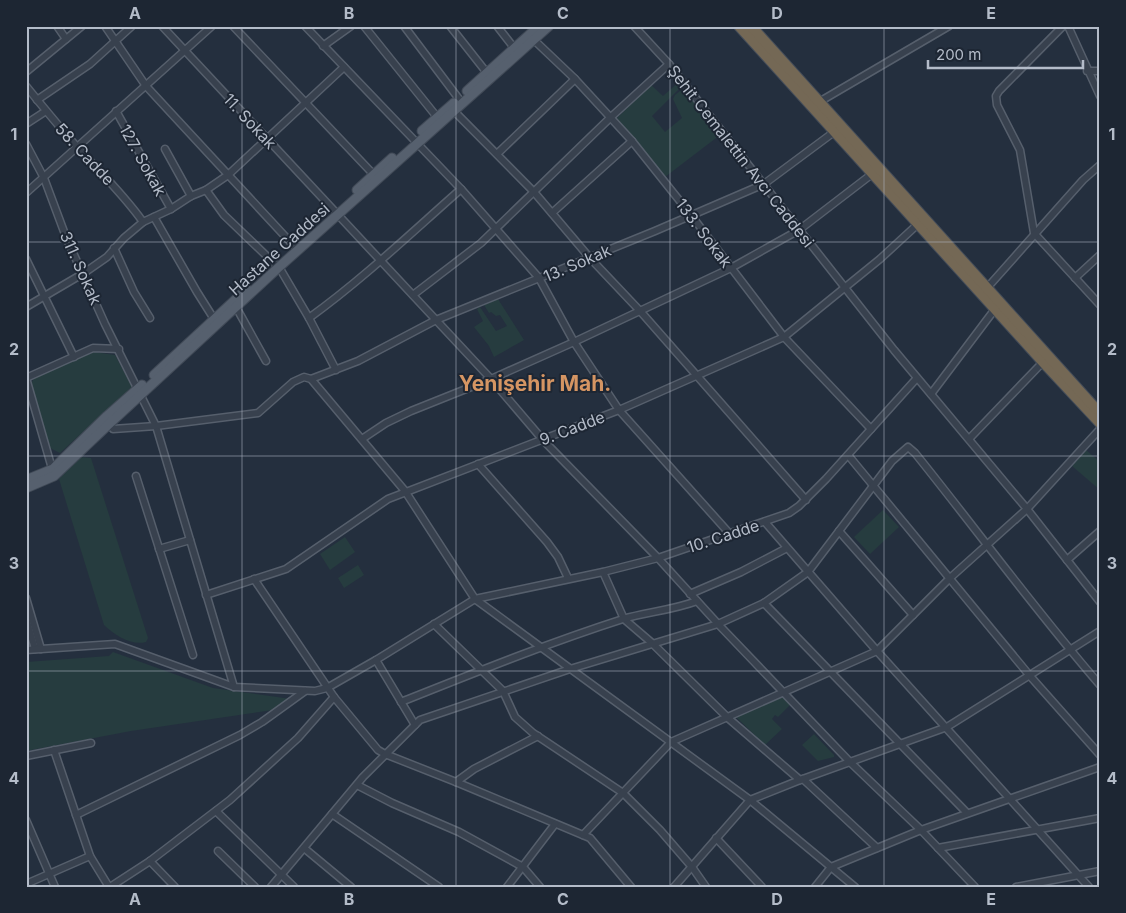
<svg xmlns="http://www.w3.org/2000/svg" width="1126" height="913" font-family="Inter,sans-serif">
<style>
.green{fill:#263c3f}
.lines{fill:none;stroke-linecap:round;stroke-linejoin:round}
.minor-casing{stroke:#565f6c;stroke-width:9}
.major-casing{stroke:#414a57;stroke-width:11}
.highway-casing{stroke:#434c59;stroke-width:12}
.minor{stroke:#38414e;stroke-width:6}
.major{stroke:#56606e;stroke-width:9}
.highway{stroke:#746855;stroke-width:10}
.grid{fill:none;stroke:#b4bcc9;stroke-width:1;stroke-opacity:0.55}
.labels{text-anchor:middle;stroke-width:4;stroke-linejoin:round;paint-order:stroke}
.street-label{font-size:16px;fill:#b4bcc9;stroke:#1d2633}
.district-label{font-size:21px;font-weight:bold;fill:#d59563;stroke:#1d2633}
.neatline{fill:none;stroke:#b4bcc9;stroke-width:2}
.grid-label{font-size:16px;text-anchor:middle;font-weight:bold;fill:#b4bcc9}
</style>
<rect width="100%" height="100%" fill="#242f3e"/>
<g class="green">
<polygon points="679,82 682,86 652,116 665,132 682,118 673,99 675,95 684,88 720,135 665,177 616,119 651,85 663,96"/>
<polygon points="498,299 524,340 494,357 489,346 474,327 483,321 477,309 480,307 496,331 507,326 500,315 496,316 491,312 489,313 484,305"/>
<polygon points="94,352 115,355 132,387 60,453 50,448 31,384 34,378"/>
<polygon points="1086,450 1100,462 1100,490 1072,466"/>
<path d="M80,457L91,458L148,638L146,642C131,646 115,635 104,625L59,479Z"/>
<polygon points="883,510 899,527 870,554 854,537"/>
<polygon points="345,537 355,552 330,570 320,554"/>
<polygon points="358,565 364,575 344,588 338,578"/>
<polygon points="113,652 213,688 291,699 273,710 131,731 26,751 26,662 109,656"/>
<polygon points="782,697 790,705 778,717 775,715 772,719 782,729 765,745 736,717"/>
<polygon points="814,734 834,755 834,757 818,761 802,745"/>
</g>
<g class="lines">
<defs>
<g id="minor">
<polyline points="57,26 66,39"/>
<polyline points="105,26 146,86 294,246"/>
<polyline points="162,26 491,379 543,440 658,558 718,624 850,762 921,830 975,887"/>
<polyline points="233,26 374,175"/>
<polyline points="305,26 461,189 539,278 574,342 619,410 729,533"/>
<polyline points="364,26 437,117"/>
<polyline points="404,26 459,99"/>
<polyline points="450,26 487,73"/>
<polyline points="497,26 515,49"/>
<polyline points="634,26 669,64 894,350 1027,509 1100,602"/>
<polyline points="1063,26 999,91 996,96 997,105 1020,150 1034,233 1100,305"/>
<polyline points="1068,26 1100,96"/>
<polyline points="534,40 575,79 632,141 691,215 784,337 871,429"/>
<polyline points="323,46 351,26"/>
<polyline points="1087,71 1100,71"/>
<polyline points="26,72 82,26"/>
<path d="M26,86C43,107 60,128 79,149C101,173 124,195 143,222"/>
<polyline points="37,100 90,64 132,26"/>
<polyline points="819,102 949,26"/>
<polyline points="116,111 171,209"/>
<polyline points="454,111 534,192 589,257 641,312 806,500"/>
<polyline points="26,124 46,111"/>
<polyline points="26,144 44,178 66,237 105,324 156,426 234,687"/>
<polyline points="165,149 191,196"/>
<polyline points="497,154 575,79"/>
<polyline points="206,190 224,215 275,264"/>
<polyline points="26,193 212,26"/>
<polyline points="552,213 632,141"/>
<polyline points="154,217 197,292 214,319"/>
<polyline points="114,248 134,292 150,318"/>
<polyline points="26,259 74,357"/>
<polyline points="279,267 309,318 336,370"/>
<polyline points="1075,278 1100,255"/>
<polyline points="987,288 1083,180 1100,165"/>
<polyline points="413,295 481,243 611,117 669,64"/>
<polyline points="26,307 84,273 107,257 124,238 143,222 171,209 191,196 206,190 228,175 344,67"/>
<polyline points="236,307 266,361"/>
<path d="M309,318C363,279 411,233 461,189"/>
<polyline points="26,378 53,472"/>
<polyline points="26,378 93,348 119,349"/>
<polyline points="311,379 358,361 436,320 655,231 764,184 834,132"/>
<polyline points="931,394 995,309"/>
<polyline points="108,421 113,429 156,426 258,413 293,382 304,377 311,379 405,491 475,599 750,800 855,887"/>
<polyline points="362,439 386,423 411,411 491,379 574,342 731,268 799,230 872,174"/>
<polyline points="969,439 1043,362"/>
<polyline points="848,455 1030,676 1100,755"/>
<polyline points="478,464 547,542 558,557 568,578"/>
<polyline points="136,476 193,655"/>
<polyline points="765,522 877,651 1089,887"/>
<polyline points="839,531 913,615"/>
<polyline points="159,549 190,540"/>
<polyline points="1067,560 1100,531"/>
<polyline points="603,572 624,619 652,643 728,718 800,780"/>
<polyline points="254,579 334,697 378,750 385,754 456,782 590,838 631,887"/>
<polyline points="690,594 741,572 787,548"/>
<polyline points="206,595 286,569 388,499 619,410 784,337 880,259 918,224"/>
<polyline points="26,598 41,649"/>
<polyline points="764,603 967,813"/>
<polyline points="26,618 35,649"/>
<polyline points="434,624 503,691 515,717 533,733 623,793 660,830 692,867 706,887"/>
<polyline points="26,650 115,644 234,687 315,691 327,688 376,660 475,599 603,572 658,558 789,513 799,506 826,479 917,378"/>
<polyline points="376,660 415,725"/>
<path d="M401,702C474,673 548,643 623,619C647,612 673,610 697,601"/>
<polyline points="54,750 90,856 109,887"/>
<polyline points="26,756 91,743"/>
<polyline points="803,779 877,848"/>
<polyline points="456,782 474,769 538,736"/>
<polyline points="357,785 392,803 459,832 523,867 540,887"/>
<polyline points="216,811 294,887"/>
<polyline points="332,814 439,887"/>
<polyline points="76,815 240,735 262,722 305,691"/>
<polyline points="26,820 55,887"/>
<polyline points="583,835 671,742 877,651 950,578 1027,509 1100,429"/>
<polyline points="716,838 762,887"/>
<polyline points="304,848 351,887"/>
<polyline points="938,848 1100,818"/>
<polyline points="218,851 255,887"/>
<polyline points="150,861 175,887"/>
<polyline points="26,884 90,856"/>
<polyline points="110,887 150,861 230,800 298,738 334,697"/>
<path d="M271,887L363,777L420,720L570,669L718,624L764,603L808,572L892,461L908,447L915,453C977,530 1035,610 1100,685"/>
<polyline points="507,887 555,824"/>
<polyline points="674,887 750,800 800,780 947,727 1100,631"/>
<polyline points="815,887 831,867 921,830 1100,767"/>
<polyline points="1016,887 1100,871"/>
</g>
<g id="major">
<polyline points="467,91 539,26"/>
<polyline points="422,131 454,103"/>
<polyline points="357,190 392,158"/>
<polyline points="154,375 247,289"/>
<polyline points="26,480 53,469 107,416 142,385"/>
<polyline points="26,488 54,476 109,424 279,267 549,26"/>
</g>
<g id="highway">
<polyline points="739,26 1043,362 1100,423"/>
<polyline points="751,26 1096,409"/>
</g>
</defs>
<use href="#minor" class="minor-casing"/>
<use href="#major" class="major-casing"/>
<use href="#highway" class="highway-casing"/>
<use href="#minor" class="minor"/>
<use href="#major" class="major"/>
<use href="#highway" class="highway"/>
</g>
<path class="grid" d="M242,26V887M456,26V887M670,26V887M884,26V887M26,242H1100M26,456H1100M26,671H1100"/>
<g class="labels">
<g class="street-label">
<text transform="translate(250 121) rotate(47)" y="6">11. Sokak</text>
<text transform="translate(85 154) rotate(47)" y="6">58. Cadde</text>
<text transform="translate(741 156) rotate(52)" y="6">Şehit Cemalettin Avcı Caddesi</text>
<text transform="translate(143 160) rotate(61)" y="6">127. Sokak</text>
<text transform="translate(704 233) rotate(53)" y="6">133. Sokak</text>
<text transform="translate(279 249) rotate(-42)" y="6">Hastane Caddesi</text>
<text transform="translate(577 263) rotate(-23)" y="6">13. Sokak</text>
<text transform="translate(81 268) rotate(66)" y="6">311. Sokak</text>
<text transform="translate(572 428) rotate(-21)" y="6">9. Cadde</text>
<text transform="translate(723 536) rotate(-18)" y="6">10. Cadde</text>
</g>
<g class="district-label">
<text x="535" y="391">Yenişehir Mah.</text>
</g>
</g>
<rect width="1126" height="913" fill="none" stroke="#1d2633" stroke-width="55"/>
<path d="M928 60v8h155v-8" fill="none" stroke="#b4bcc9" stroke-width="2.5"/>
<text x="936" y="60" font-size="15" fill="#b4bcc9" stroke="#1d2633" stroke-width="4" paint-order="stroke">200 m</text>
<rect x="28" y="28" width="1070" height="858" class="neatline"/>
<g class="grid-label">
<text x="135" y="19">A</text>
<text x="349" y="19">B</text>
<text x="563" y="19">C</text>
<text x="777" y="19">D</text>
<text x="991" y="19">E</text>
<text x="14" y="140">1</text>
<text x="1112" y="140">1</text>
<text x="14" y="355">2</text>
<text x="1112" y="355">2</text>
<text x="14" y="569">3</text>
<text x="1112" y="569">3</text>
<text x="14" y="784">4</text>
<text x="1112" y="784">4</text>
<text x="135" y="905">A</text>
<text x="349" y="905">B</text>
<text x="563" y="905">C</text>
<text x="777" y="905">D</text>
<text x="991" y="905">E</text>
</g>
</svg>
